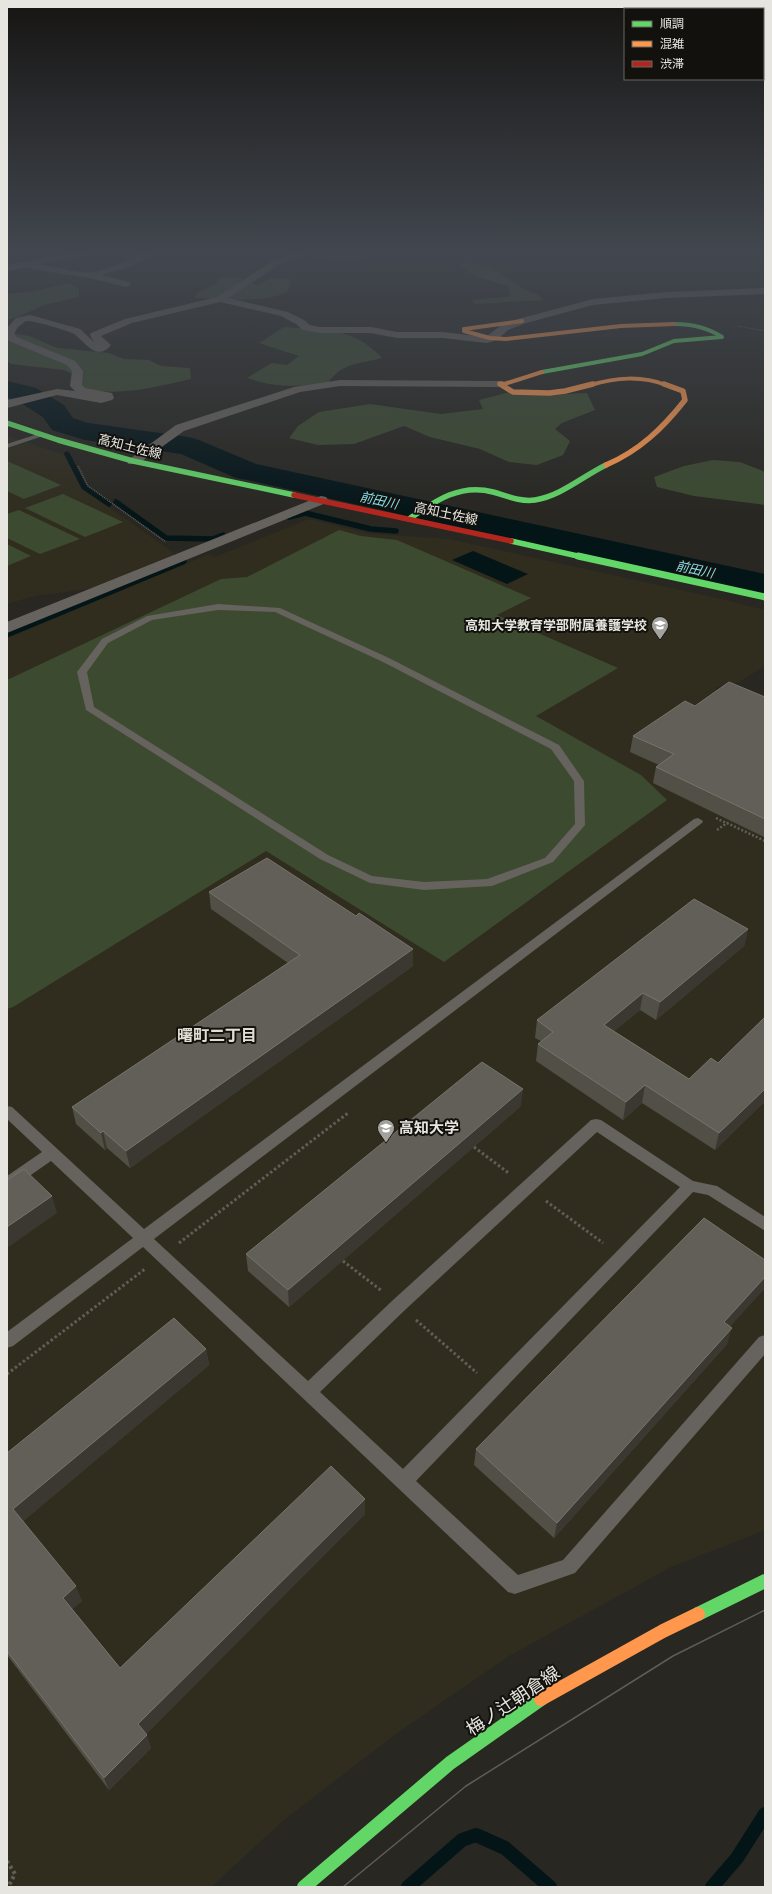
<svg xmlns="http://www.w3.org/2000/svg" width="772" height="1894" font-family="Jost,'Noto Sans JP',sans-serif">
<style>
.built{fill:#302d1f}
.green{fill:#3c4a30}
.water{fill:#041518}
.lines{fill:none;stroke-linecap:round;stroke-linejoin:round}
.stream-far2{stroke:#041518;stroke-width:5.5}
.stream-far1{stroke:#041518;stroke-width:7}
.stream{stroke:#041518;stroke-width:14}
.river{fill:#041518;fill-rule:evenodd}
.path-far4{stroke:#615e5a;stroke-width:1;stroke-dasharray:1 1;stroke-linecap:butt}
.path-far3{stroke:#615e5a;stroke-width:1.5;stroke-dasharray:1 1;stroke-linecap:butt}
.path-far2{stroke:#615e5a;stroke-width:2.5;stroke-dasharray:2 2;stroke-linecap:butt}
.path-far1{stroke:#615e5a;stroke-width:3;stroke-dasharray:2.5 2.5;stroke-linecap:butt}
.path{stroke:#615e5a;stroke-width:4;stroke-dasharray:3 3;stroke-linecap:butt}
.lane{fill:#66625d;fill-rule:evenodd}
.street{fill:#66625d;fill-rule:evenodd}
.fast-far3{stroke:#63d668;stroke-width:4}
.fast-far2{stroke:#63d668;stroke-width:5.5}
.fast-far1{stroke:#63d668;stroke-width:7}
.fast{stroke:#63d668;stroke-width:14}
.slow-far2{stroke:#ff974d;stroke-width:4}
.slow-far1{stroke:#ff974d;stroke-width:5.5}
.slow{stroke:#ff974d;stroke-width:14}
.jam{stroke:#b3261e;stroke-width:5.5}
.tram{stroke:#5f5d59;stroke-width:1.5}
.wall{fill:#514f46}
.shaded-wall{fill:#3a3831}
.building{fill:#615f57;stroke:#76746c}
.labels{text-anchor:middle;stroke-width:4;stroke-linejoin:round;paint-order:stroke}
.far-street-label{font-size:13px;fill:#e6e5df;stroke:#12110d}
.far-water-label{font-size:13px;font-style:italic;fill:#84deeb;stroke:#12110d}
.far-poi-label{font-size:13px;font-weight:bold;fill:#e6e5df;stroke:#12110d;text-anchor:end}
.poi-label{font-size:15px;font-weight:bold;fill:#e6e5df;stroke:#12110d;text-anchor:start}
.neighbourhood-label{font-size:16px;font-weight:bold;fill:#e1dfd3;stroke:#12110d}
.near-street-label{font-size:18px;fill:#e6e5df;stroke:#12110d}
</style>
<rect width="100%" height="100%" fill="#282722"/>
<g class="built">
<polygon points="7,436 65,455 82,488 174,553 173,556 96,588 35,596 7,604"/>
<polygon points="309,519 370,534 449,539 717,598 765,610 765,666 739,682 714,688 765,710 765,1530 671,1567 509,1656 397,1733 284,1820 211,1887 7,1887 7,638 209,554 215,557"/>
</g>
<g class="green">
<path d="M299,250H357L354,252L370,256C356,265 312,262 299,250Z"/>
<polygon points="459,260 480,264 500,273 524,289 538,295 543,300 476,304 471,300 507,297 511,294 508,286 475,276 461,267"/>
<path d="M221,277L239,278L257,285L272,278L292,279L287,292C263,304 221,298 194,298L197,293L214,285Z"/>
<polygon points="69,283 79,289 79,297 44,305 15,318 7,320 7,294 35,291"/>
<path d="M284,327C322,330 354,327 382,358C360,364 342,362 328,383C296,387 278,388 247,378L272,363L287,365L299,356L259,343Z"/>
<path d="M7,332L29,336L57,348L109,353L124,359L149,360L161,366L190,368L191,379C161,386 130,394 99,391C91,390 82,387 75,385V375L64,370L11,364L7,361Z"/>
<polygon points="510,392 543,395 587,393 595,410 562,423 555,429 570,441 563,455 537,465 509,462 480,449 430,437 404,426 354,444 318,445 289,438 298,426 319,412 370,404 441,414 483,409 479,400"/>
<polygon points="713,460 740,462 763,471 765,473 765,505 694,496 657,487 654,477 684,466"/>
<polygon points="7,461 61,485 24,499 7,491"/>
<polygon points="63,494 123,522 85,537 25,508"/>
<polygon points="19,510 80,539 40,554 7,538 7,514"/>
<polygon points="339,530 361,536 397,540 531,598 497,615 618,668 536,716 641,775 667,800 444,962 266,851 13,1007 7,1009 7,680 221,579 247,577"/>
<polygon points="7,544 31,556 7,566"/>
</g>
<polygon class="water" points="473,551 528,574 507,584 452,560"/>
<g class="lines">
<g class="stream-far2">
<polyline points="67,454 84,487 109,504"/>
<polyline points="116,502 166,538 213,539 223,535"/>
<polyline points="289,517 305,513 371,529 396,531"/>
</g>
<polyline class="stream-far1" points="7,634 183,561"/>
<g class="stream">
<polyline points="408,1887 462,1840 476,1835 505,1848 550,1887"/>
<polyline points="712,1887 737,1858 765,1814"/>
</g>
<polygon class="river" points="7,381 36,388 64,405 73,418 88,423 188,437 199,440 256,464 765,574 765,596 247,480 236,478 181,454 85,440 52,430 43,417 16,400 7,397"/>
<polyline class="path-far4" points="738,326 765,331"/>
<polyline class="path-far3" points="78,466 88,486 166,542"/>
<g class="path-far2">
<polyline points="716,818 726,823"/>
<polyline points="717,830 727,823 765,841"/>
</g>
<g class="path-far1">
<polyline points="474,1147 510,1174"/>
<polyline points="546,1201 603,1243"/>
<polyline points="179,1243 348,1113"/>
<polyline points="343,1261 382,1291"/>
<polyline points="416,1320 477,1373"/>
<polyline points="7,1374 145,1269"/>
</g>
<polyline class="path" points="7,1861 15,1874 8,1887"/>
<g class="lane">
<polygon points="41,433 44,435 43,436 7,448 7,444"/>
<path d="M218,604L280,608L389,658L559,745L584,781L585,825L553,862L492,886L424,890L370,883L320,859L86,710L77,672L102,639L147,616ZM218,610L275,612L383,662L551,749L574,781L575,824L545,858L487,879L424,882L372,876L328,855L94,707L87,672L108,643L152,620Z"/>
<path d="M698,818L703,821L702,823L154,1239L308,1381L393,1300L591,1120L596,1119L601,1120L693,1181L717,1186L765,1217V1231L708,1195L693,1192L416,1481L518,1575L563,1560L759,1337L765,1335V1354L575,1573L515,1594L508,1592L143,1247L13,1346L7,1348V1332L133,1238L51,1161L12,1188L7,1190V1176L42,1152L7,1119V1106L12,1107L144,1229L694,819ZM597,1132L680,1187L403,1469L320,1392L405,1310Z"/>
</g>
<g class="street">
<path d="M84,250H101L97,253L39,264C52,266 80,274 92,272C116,269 138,250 162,250L127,268L101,275L129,282L131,284L126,287L90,278L32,269L28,267L7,271V265Z"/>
<path d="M302,250H314L280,264L228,298L288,312L304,320L310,325L320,327H371L397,332H443L486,337L500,326L518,319L593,299L666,292L765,288V294L666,298L593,305L526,323L508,330L497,340L487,343L443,338H397L371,333H320L303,330L296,324L281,316L220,302L132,323L101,336L111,345C96,364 83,338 72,333C62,329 36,321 26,321L18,327L14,334L17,337L75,361L83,371L82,385L85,388L112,393L114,398L112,400L101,403L57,395L7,408V400L57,389L75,391L70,386L72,371L67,365L9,341L7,338V328L16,318L30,315L80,329L94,342L90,335L91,333L125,319L217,297L274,260Z"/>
<polygon points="340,380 500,381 506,384 500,387 340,386 300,392 184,431 138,464 128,464 127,461 176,425 294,387"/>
<polygon points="321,496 326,497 328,500 326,503 7,633 7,622"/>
</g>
<path class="fast-far3" d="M542,372L642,354L674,341L722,337C707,327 692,324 674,324"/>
<g class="fast-far2">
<polyline points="7,423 58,440 133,461 294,495"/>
<path d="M409,519C435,501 460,483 493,492C507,496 520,502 535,500C561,496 583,476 606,465"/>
<polyline points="511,541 582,557"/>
</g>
<polyline class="fast-far1" points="578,556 765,597"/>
<g class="fast">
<polyline points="698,1614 765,1581"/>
<polyline points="304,1887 450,1763 541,1699"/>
</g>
<g class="slow-far2">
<polyline points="522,321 464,329 464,331 490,338 506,339 621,326 674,324"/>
<polyline points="501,385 542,372"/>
<path d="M590,385C616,378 640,375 666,385"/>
</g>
<g class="slow-far1">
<polyline points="502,384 500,384 513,392 549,393 565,391 593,384"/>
<path d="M606,465C639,451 663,428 685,400L683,391L664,384"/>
</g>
<polyline class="slow" points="541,1699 663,1631 698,1614"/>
<polyline class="jam" points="294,495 511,541"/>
<polyline class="tram" points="343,1887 466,1786 673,1656 765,1610"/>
</g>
<g class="wall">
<polygon points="765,697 765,836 764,837 653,783 656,767 659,765 630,752 633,736 695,706"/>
<polygon points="209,892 413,966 130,1168 107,1148 105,1150 76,1124 72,1107 288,963 211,909"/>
<polygon points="748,929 744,946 656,1020 640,1010 614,1031 689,1079 718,1063 765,1017 765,1101 715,1150 642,1103 623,1120 536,1061 538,1044 541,1041 535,1038 537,1020"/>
<polygon points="521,1106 289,1307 248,1271 246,1254"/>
<polygon points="765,1260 765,1288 730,1326 727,1344 554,1538 474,1465 476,1449"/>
<polygon points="206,1349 209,1365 23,1521 82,1601 72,1609 120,1668 365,1499 365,1514 146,1734 151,1748 109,1790 7,1655 7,1453"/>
</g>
<g class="shaded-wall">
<polygon points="748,929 744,946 656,1020 660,1002"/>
<polygon points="413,949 413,966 130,1168 126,1151"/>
<polygon points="643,993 640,1010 601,1042 604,1025"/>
<polygon points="645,1085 642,1103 623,1120 626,1102"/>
<polygon points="523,1089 521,1106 289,1307 288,1290"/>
<polygon points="765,1089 765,1101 715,1150 719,1133"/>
<polygon points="103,1131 107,1148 105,1150 101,1133"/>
<polygon points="52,1196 57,1213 7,1248 7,1227"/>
<polygon points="765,1277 765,1288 719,1339 724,1322"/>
<polygon points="732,1328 727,1344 554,1538 557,1523"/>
<polygon points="206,1349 209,1365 20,1524 13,1509"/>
<polygon points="365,1499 365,1514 143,1737 138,1724"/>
<polygon points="76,1586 82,1601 69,1612 63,1598"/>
<polygon points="147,1735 151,1748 109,1790 104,1778"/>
</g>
<g class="building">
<polygon points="729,682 765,697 765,819 656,767 674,754 633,736 685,701 695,706"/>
<polygon points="267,858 356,916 359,913 413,949 126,1151 103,1131 101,1133 72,1107 300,955 209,892"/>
<polygon points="694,899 748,929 660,1002 643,993 604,1025 689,1079 711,1058 718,1063 765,1017 765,1089 719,1133 645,1085 626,1102 538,1044 553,1032 537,1020"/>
<polygon points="482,1062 523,1089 288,1290 246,1254"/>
<polygon points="24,1169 52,1196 7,1227 7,1180"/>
<polygon points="704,1218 765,1260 765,1277 724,1322 732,1328 557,1523 476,1449"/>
<polygon points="174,1318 206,1349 13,1509 76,1586 63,1598 120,1668 331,1466 365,1499 138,1724 147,1735 104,1778 7,1651 7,1453"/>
</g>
<linearGradient id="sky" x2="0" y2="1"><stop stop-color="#161513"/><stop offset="0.49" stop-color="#42474f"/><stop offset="1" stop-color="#42474f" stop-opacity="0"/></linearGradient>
<rect width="772" height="515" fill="url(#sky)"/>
<defs>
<symbol id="school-pin" viewBox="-11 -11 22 30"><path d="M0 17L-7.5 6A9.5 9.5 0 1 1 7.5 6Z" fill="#a4a29d" stroke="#12110d"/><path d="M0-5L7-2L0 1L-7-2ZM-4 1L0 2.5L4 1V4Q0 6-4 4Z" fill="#fff"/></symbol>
<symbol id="university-pin" viewBox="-11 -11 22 30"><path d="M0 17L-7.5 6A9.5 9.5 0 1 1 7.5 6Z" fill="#a4a29d" stroke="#12110d"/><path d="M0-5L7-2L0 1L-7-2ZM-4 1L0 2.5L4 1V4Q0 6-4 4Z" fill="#fff"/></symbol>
</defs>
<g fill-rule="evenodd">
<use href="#school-pin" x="650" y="615" width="20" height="27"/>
<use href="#university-pin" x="376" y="1118" width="20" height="27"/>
</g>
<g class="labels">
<g class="far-street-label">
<text transform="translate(130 446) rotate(14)" y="5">高知土佐線</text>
<text transform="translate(446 513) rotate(12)" y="5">高知土佐線</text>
</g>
<g class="far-water-label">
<text transform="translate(379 500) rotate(12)" y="5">前田川</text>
<text transform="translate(695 569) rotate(12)" y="5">前田川</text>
</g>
<g class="far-poi-label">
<text x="647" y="630">高知大学教育学部附属養護学校</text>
</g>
<g class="poi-label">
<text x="399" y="1133">高知大学</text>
</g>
<g class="neighbourhood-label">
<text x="217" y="1041">曙町二丁目</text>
</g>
<g class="near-street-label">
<text transform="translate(513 1701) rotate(-34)" y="6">梅ノ辻朝倉線</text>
</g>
</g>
<rect width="772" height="1894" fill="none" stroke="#e6e5df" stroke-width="16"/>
<rect x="624" y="8" width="140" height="72" fill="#12110d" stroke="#676661"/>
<rect x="632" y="21" width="20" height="6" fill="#63d668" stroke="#676661"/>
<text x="660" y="28" font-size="12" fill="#e6e5df">順調</text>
<rect x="632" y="41" width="20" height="6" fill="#ff974d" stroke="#676661"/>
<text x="660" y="48" font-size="12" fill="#e6e5df">混雑</text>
<rect x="632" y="61" width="20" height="6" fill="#b3261e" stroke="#676661"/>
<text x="660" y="68" font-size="12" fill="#e6e5df">渋滞</text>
</svg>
